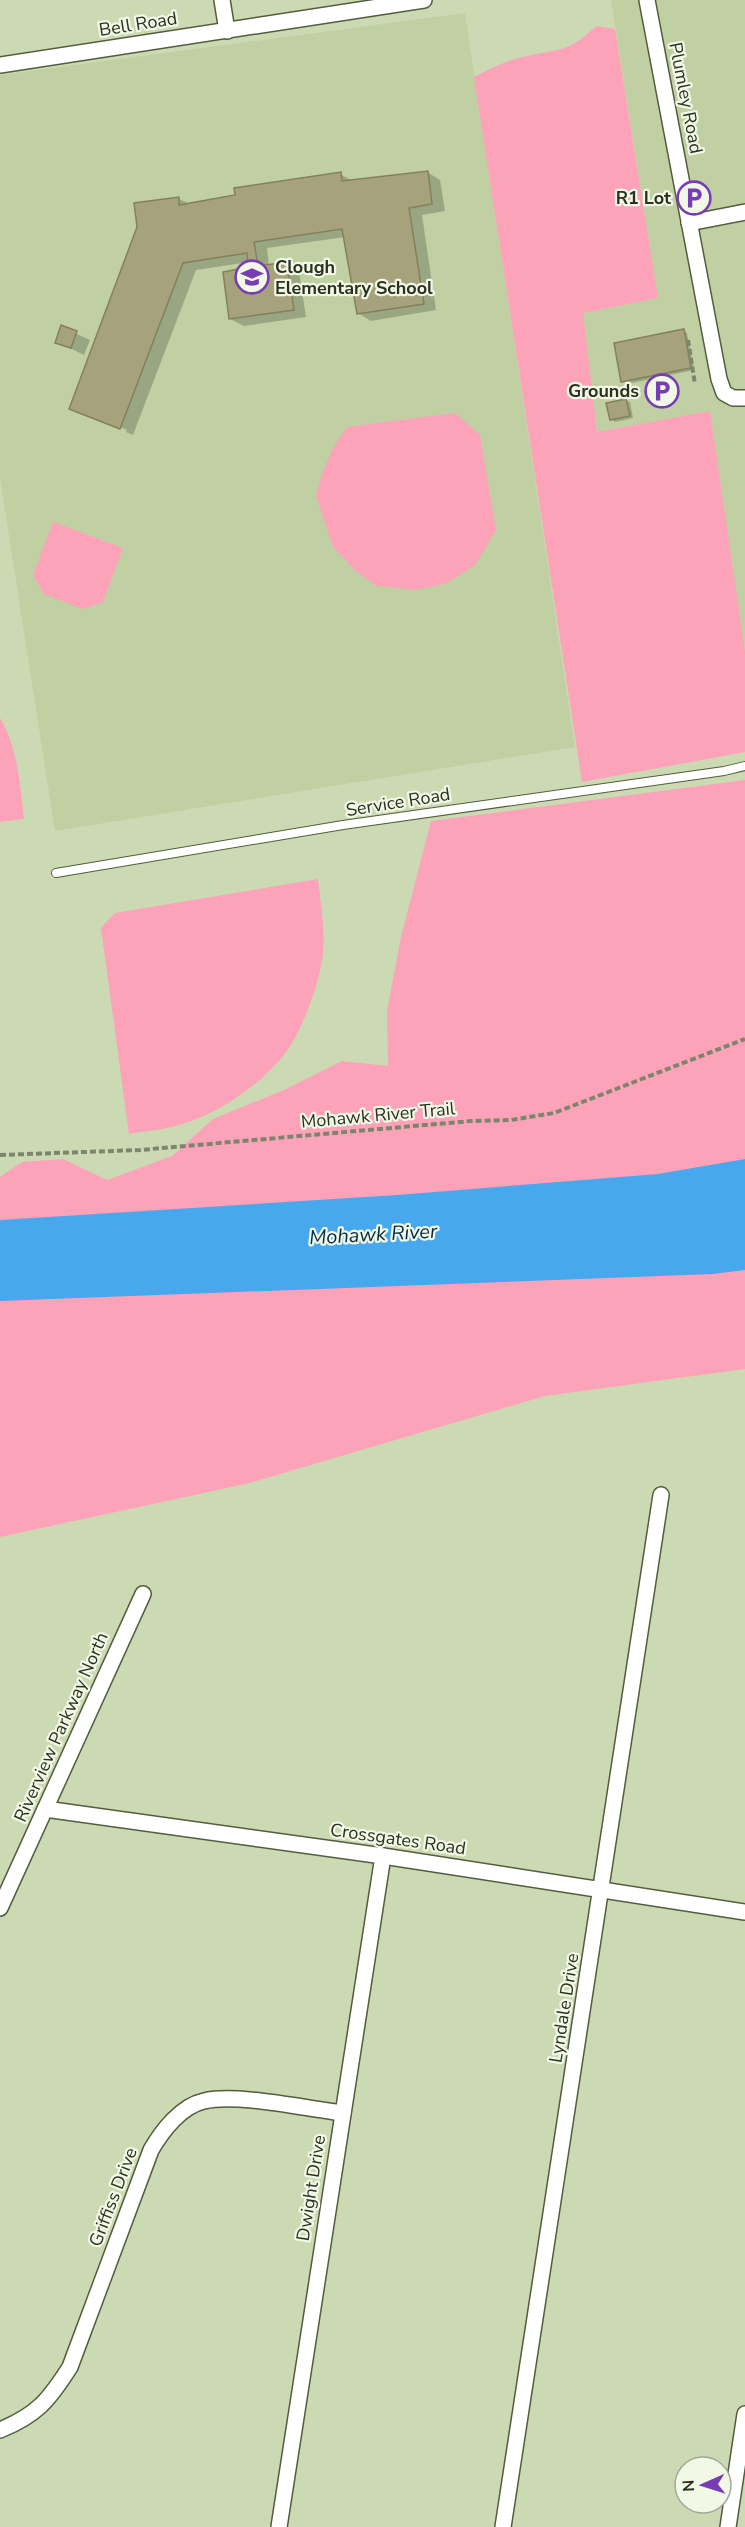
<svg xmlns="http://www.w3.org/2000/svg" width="745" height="2527" font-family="'Nunito Sans',sans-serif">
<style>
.built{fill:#c0d0a3}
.green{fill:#fca2b9}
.water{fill:#47a8ee}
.shadow{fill:#0003}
.building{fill:#a6a37c;stroke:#83805b;stroke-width:1.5}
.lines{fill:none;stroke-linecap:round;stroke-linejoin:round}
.lane-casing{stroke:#515d3c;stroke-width:10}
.street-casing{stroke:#515d3c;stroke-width:18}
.path{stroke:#7d866c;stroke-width:4;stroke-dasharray:6 3;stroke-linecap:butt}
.lane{stroke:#fff;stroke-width:8}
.street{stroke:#fff;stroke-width:15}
.labels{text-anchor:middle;stroke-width:4.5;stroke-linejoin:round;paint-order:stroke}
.street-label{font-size:18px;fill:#2b3021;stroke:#f1f8e5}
.poi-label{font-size:18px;font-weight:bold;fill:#2b3021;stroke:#f1f8e5;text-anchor:end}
.water-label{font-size:20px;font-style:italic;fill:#022c48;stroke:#f1f8e5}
</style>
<rect width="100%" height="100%" fill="#ccdab4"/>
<g class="built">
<polygon points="611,0 745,0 745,651 710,412 597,432 582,313 658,298"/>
<polygon points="465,13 575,747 55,831 0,478 0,75"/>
</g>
<g class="green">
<path d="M596,26L615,29L658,298L583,313L597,432L710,411L745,651V752L582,782L474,77C488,70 503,62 518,58C554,49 567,55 596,26Z"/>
<polygon points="455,413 480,435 496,530 475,565 447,583 416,590 377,586 356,571 333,547 316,495 323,471 333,448 347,427"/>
<polygon points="53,522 123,548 103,602 83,609 44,594 33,575"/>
<path d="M0,718C18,748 20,785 24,819L0,822Z"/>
<polygon points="745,780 745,1369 545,1396 250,1483 0,1537 0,1177 22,1162 63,1159 107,1180 172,1156 213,1119 286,1089 342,1061 388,1066 387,1011 401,937 431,821"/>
<path d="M318,879C321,907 327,938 321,966C316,992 302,1029 287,1051C262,1084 219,1114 179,1125C163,1130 146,1131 129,1134L101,928L115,913Z"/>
</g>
<polygon class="water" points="745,1159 745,1270 713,1274 0,1301 0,1220 397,1195 658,1174"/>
<g class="shadow">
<polygon points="427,172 440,180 445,211 422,215 436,310 371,321 358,313 345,237 267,248 269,266 286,263 299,271 306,317 244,326 230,319 250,269 249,262 196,270 133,435 126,432 127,430 82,412 82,415 70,408 139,227 135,205 179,199 190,204 340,174 353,181"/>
<polygon points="62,327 90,340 84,355 57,342"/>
<polygon points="684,331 687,333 694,370 627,384 623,381"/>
<polygon points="626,400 630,402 633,418 615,422 611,419"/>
</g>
<g class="building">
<polygon points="428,171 432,204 409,208 424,304 357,314 342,229 254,242 258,266 287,262 294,310 229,319 223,272 248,267 247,253 183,263 120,429 69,409 137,227 134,203 179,197 179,205 235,195 234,188 341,172 342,181"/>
<polygon points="61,325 77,331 71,348 55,343"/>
<polygon points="684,329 691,368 621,382 614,343"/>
<polygon points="626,399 630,416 610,420 606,403"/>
</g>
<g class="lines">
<defs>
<polyline id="lane" points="56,873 343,825 724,771 745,766"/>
<g id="street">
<polyline points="222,0 227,31"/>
<polyline points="647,0 719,379 724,393 733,398 745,398"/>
<polyline points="0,65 424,0"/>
<polyline points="689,223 745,212"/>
<polyline points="45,1809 383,1856 745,1912"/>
<polyline points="0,1908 143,1594"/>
<path d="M0,2430C37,2415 49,2400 70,2367L151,2150C162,2131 181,2106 204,2101C238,2093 307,2109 343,2113"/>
<polyline points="279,2527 383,1856"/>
<polyline points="503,2527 661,1495"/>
<polyline points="728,2527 745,2414"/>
</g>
</defs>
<use href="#lane" class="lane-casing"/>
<use href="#street" class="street-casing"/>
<g class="path">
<polyline points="688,340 695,384"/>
<polyline points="0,1155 140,1150 471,1121 511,1120 554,1113 745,1039"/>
</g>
<use href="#lane" class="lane"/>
<use href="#street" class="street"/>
</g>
<defs>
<symbol id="parking-ring" viewBox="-11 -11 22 22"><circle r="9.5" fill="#f1f8e5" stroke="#793db3" stroke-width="1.5"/><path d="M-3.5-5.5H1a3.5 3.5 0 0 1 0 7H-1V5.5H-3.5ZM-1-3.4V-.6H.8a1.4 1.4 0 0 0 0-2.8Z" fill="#793db3"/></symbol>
<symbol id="school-ring" viewBox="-11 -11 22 22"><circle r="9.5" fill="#f1f8e5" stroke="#793db3" stroke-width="1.5"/><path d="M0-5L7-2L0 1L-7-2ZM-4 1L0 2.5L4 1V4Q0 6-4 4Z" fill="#793db3"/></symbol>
</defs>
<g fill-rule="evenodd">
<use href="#parking-ring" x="675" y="179" width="38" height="38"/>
<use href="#school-ring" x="233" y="258" width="38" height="38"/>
<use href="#parking-ring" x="643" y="372" width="38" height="38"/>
</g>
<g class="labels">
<g class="street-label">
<text transform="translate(138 24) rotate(-9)" y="6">Bell Road</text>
<text transform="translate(686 98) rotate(79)" y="6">Plumley Road</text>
<text transform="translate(398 802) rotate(-9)" y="6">Service Road</text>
<text transform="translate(378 1115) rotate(-5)" y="6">Mohawk River Trail</text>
<text transform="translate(61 1727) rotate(-66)" y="6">Riverview Parkway North</text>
<text transform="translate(398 1839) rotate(8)" y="6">Crossgates Road</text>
<text transform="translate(564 2008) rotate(-81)" y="6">Lyndale Drive</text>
<text transform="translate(311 2188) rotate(-81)" y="6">Dwight Drive</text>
<text transform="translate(113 2197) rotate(-69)" y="6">Griffiss Drive</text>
</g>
<g class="poi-label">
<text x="671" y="204">R1 Lot</text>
<text x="275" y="273" text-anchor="start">Clough<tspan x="275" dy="21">Elementary School</tspan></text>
<text x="639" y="397">Grounds</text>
</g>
<g class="water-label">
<text transform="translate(373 1234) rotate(-3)" y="7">Mohawk River</text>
</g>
</g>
<g transform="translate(703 2485) rotate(267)"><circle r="28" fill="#f1f8e5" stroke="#a2a897" stroke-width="1.5"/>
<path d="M0-4.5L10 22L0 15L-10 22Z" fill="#793db3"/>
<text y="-9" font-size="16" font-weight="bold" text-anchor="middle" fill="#2b3021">N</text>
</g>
</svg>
